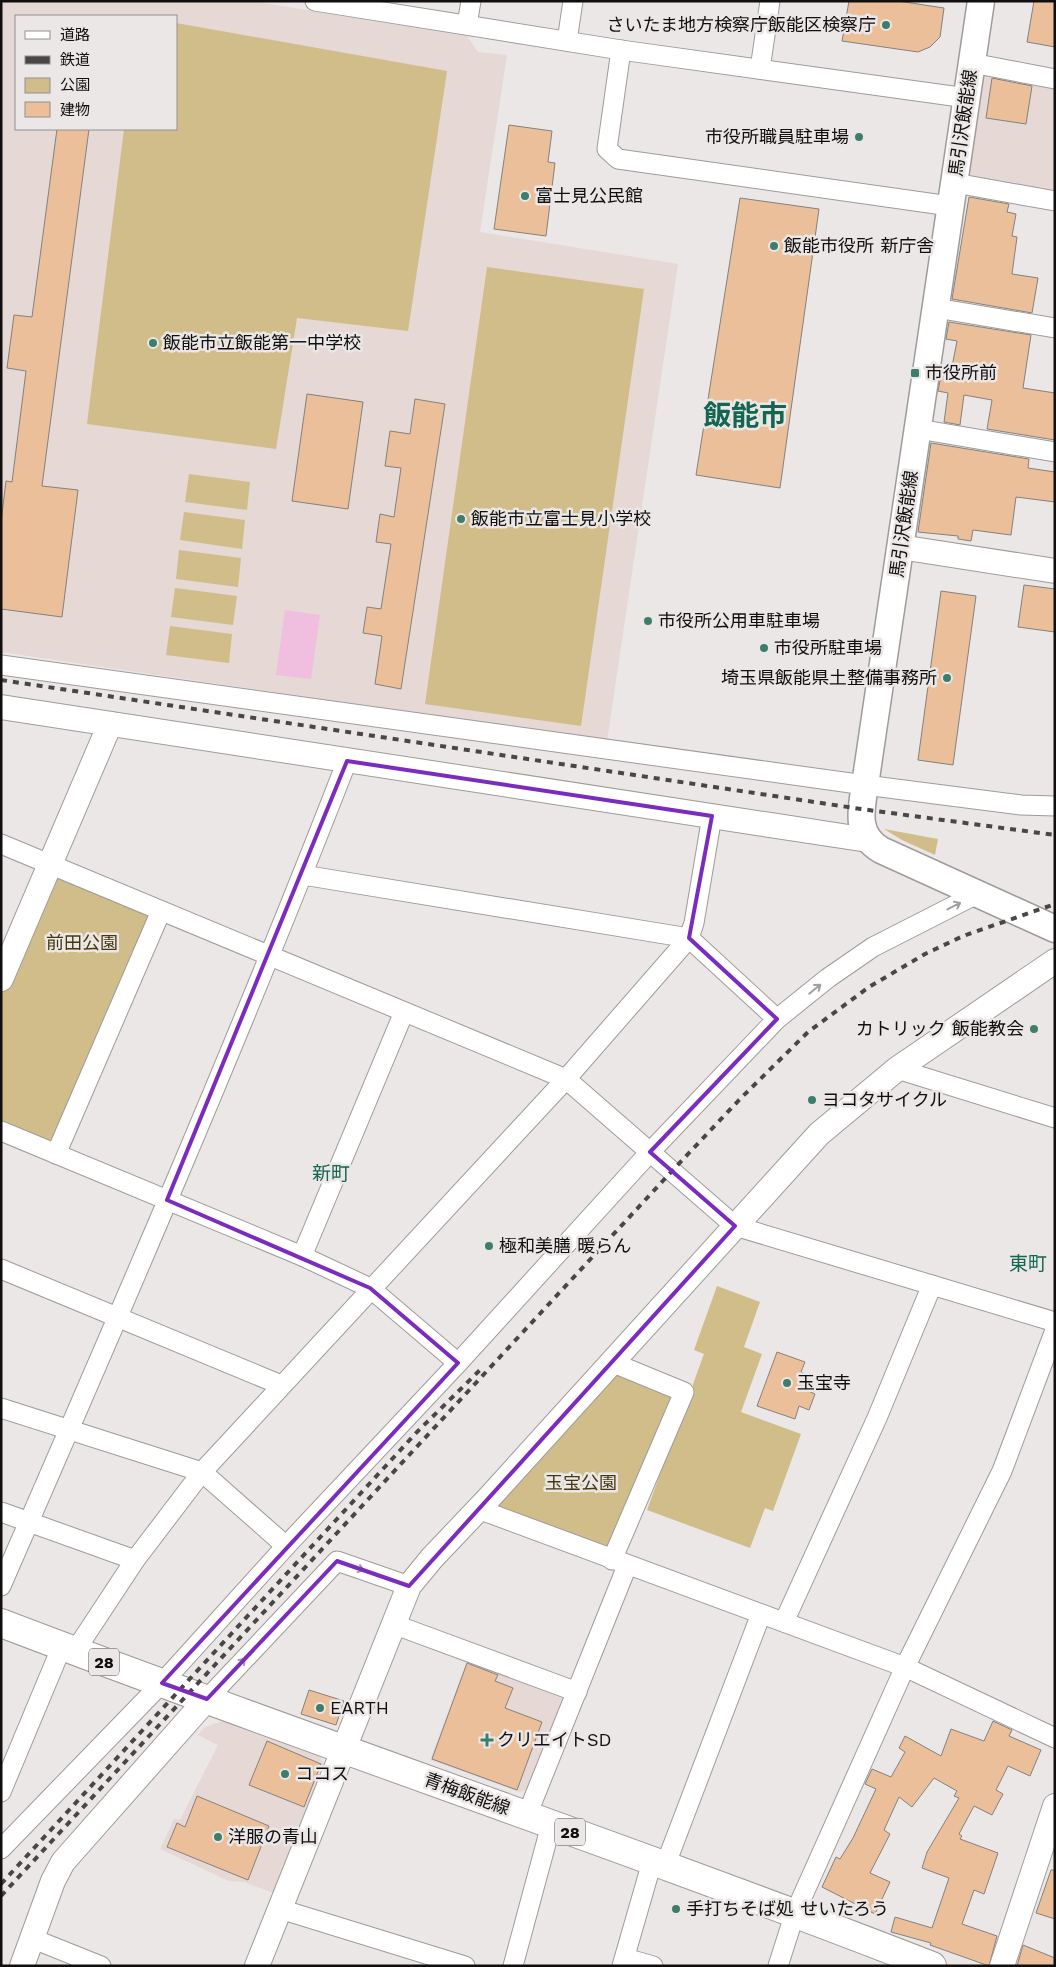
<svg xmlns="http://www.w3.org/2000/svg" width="1056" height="1967" font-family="'Work Sans','Noto Sans JP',sans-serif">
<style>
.built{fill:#e5d8d5;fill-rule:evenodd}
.green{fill:#d0bd8a}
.water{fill:#f0bede}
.building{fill:#eabf99;stroke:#84817e}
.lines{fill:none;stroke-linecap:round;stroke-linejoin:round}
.minor-casing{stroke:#9f9b99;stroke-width:21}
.tertiary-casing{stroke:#9f9b99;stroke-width:26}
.secondary-casing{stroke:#9f9b99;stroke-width:29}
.primary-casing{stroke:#9f9b99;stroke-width:30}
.minor{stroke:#fff;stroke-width:19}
.tertiary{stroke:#fff;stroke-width:24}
.secondary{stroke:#fff;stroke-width:26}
.primary{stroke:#fff;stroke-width:28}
.rail{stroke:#484646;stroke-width:4;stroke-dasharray:6 6;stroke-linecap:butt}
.oneway{stroke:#9f9f9f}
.marked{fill:none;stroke:#7b2cbf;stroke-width:4;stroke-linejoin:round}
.poi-dot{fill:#3d7d6b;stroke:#ebe7e6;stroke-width:2}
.labels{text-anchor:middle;stroke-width:5;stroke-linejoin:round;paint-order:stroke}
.shield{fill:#ebe7e6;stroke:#524f4f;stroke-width:1}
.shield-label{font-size:16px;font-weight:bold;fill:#100e0e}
.poi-label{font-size:18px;fill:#100e0e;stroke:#ebe7e6;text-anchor:start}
.street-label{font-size:18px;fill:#100e0e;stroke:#ebe7e6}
.park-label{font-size:18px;fill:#46380e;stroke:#ebe7e6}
.neighbourhood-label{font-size:19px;fill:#146552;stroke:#ebe7e6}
.town-label{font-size:28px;font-weight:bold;fill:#146552;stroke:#ebe7e6}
</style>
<rect width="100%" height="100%" fill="#ebe7e6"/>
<g class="built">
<path d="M1,1H251L467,36L478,52L507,55L480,232L678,264L607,741L1,652ZM16,16H176V129H16Z"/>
<polygon points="982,70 1055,84 1055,195 965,179"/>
<polygon points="469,1656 564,1691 567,1702 533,1787 520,1792 430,1760"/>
<polygon points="223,1721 320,1755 325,1768 276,1894 244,1882 229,1881 160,1849 174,1819 180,1820 218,1745 198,1735 205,1727"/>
</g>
<g class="green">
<polygon points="176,23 447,71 408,331 297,318 276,449 87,424 124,129 176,129"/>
<polygon points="487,267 644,289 581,726 425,704"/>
<polygon points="189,474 250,482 247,510 185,502"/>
<polygon points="184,512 245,520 242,549 180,540"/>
<polygon points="179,550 241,558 238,587 176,579"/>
<polygon points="175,588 237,596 233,625 171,617"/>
<polygon points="170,626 232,634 229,663 166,655"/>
<polygon points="884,829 938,839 935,855 902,840"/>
<polygon points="50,865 161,911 56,1154 1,1131 1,979"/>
<polygon points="717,1286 760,1302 744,1347 762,1354 741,1412 801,1434 773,1511 765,1508 750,1548 647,1510 704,1354 694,1350"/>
<polygon points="611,1362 684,1392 612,1560 490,1514"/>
</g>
<polygon class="water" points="285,610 320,615 311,679 276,675"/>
<g class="building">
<polygon points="849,1 898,1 944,8 940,37 930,47 918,52 842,41"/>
<polygon points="1034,1 1055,1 1055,47 1027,42"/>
<polygon points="992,78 1032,86 1026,124 986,118"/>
<polygon points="509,125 552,131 548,162 555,163 546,236 494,229"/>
<polygon points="57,129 89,129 42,486 78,490 62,617 1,609 1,522 6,481 12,482 26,371 7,368 14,315 32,317"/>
<polygon points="969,197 1009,204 1007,212 1016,214 1012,236 1017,237 1012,274 1038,278 1032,313 952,299"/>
<polygon points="740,198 819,209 780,488 696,475"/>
<polygon points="949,322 1031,335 1023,388 1055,393 1055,440 987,429 992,400 964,395 960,425 944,422 948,393 938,391 941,376 950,377 957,341 946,339"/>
<polygon points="307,394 363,402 348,509 292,501"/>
<polygon points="415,399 445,404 401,689 375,684 382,636 363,633 367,607 381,609 391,544 376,542 380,514 394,517 401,468 385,466 390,431 410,434"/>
<polygon points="931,443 1029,459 1028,468 1055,472 1055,502 1016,497 1011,535 973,530 971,541 958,539 958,536 918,532"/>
<polygon points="1024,585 1055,589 1055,632 1018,627"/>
<polygon points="941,591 976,596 953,765 918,760"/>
<polygon points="777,1352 805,1362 801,1372 811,1376 806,1390 815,1394 809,1410 799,1406 795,1419 757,1406"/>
<polygon points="467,1663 498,1675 495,1681 513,1688 505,1708 542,1722 517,1790 432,1759"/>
<polygon points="309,1690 344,1701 336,1725 301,1714"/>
<polygon points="993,1721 1012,1730 1009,1736 1041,1750 1030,1776 1008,1766 996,1790 1003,1794 992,1815 974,1806 959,1834 962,1836 960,1839 998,1853 984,1894 974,1890 962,1924 997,1936 989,1966 930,1945 931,1943 891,1932 895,1917 932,1928 949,1878 922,1868 927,1852 959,1798 954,1796 957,1791 934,1778 912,1807 899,1797 884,1830 890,1834 870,1873 890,1882 875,1914 822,1887 836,1857 840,1859 853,1838 876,1789 865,1784 872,1769 891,1777 905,1752 899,1748 905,1736 941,1756 951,1729 984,1741"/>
<polygon points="267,1741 321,1764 304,1807 249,1785"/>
<polygon points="197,1796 269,1826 248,1880 167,1847 177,1823 185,1827"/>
<polygon points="1051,1870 1055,1870 1055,1919 1036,1913"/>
<polygon points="1023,1945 1055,1958 1055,1966 1017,1966"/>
</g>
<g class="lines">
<defs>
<g id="minor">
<polyline points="315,1 621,50 967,98"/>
<polyline points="467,25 471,1"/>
<polyline points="567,41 573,1"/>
<polyline points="621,50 607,149 618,159 950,206"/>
<polyline points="972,63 1055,79"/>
<polyline points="760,69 770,1"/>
<polyline points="955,183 1055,201"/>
<polyline points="936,308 1055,328"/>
<polyline points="918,429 1055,452"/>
<polyline points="1,665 865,785 1021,805 1055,806"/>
<polyline points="1,844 566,1079 735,1226 1055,1322"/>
<polyline points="303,875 689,938 777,1019"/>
<polyline points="897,1069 1055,1118"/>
<polyline points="1,1131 302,1256 370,1288 458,1363"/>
<polyline points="56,1154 161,911"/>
<polyline points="302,1256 404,1012"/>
<polyline points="1,1269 281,1385"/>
<polyline points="611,1362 684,1392 612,1560"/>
<polyline points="1,1408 202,1472 286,1546"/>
<polyline points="478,1509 905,1667 1055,1738"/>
<polyline points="1,1512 135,1560"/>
<path d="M1,1586C120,1313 239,1039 347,761"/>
<polyline points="784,1622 877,1418 932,1285"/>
<polyline points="393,1624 577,1692"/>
<polyline points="75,1651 135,1560 202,1472 566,1079 689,938 694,923 712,816"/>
<polyline points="207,1699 337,1561 409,1586"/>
<polyline points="1,1792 62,1646"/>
<polyline points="527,1815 627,1566"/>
<polyline points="1,1849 162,1683 286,1546 458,1363 650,1152 777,1019 828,978 873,947 977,894"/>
<polyline points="665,1866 761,1614"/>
<polyline points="280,1909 465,1966"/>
<polyline points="31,1938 101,1966"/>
<polyline points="625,1958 653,1966"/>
<polyline points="513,1966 551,1825"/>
<polyline points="622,1966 652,1862"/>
<polyline points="778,1966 795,1913 905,1667 1002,1471 1055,1330"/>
</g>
<g id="tertiary">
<polyline points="900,547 1055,571"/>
<polyline points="1,707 868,840"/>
<polyline points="1,979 110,724"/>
<polyline points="22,1966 53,1881 63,1862 207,1699"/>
<polyline points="257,1966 409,1586 432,1558 488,1499 819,1134 897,1069 1055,961"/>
<polyline points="1002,1966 1055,1806"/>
</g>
<path id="secondary" d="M981,1L865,785C861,810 855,835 881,850L1055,929"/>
<path id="primary" d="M1,1623C310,1741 624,1846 932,1966"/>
</defs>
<use href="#minor" class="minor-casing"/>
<use href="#tertiary" class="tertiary-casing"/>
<use href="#secondary" class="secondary-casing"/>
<use href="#primary" class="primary-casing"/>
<use href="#minor" class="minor"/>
<use href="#tertiary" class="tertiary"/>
<use href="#secondary" class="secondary"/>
<use href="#primary" class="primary"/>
<g class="rail">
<polyline points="1,680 861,809 1055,835"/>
<polyline points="1,1884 417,1432 482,1368"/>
<polyline points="1,1896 672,1171 740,1099 808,1032 869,987 925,954 963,936 1055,904"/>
</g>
</g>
<defs><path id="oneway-shaft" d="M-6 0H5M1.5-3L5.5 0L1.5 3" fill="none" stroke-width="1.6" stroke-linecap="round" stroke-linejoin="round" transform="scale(1.25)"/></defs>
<g class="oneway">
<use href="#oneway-shaft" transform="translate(954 906) rotate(-27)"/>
<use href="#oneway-shaft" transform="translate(815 989) rotate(-39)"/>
<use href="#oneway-shaft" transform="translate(357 1568) rotate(20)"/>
<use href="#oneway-shaft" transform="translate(240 1664) rotate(-47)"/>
</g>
<path class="marked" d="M347,761L712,816L689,938L777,1019L650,1152L735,1226L409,1586L337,1561L207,1699L162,1683L458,1363L370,1288L167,1200Z"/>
<g class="poi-dot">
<circle cx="886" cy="25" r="5"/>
<circle cx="859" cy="137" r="5"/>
<circle cx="525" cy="196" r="5"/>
<circle cx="774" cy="246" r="5"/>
<circle cx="153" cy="343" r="5"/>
<rect x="910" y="368" width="10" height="10" rx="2.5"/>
<circle cx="461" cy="519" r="5"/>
<circle cx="648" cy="621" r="5"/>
<circle cx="764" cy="648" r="5"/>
<circle cx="947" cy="678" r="5"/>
<circle cx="1034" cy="1029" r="5"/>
<circle cx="812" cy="1100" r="5"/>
<circle cx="489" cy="1246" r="5"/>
<circle cx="787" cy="1383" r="5"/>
<circle cx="320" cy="1708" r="5"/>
<path d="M484.5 1732.5h5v5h5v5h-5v5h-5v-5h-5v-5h5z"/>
<circle cx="285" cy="1774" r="5"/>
<circle cx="218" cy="1837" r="5"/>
<circle cx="676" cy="1909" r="5"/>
</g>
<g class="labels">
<g class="shield">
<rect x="89" y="1648.5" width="30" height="27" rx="4"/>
<rect x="555" y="1818.5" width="30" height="27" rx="4"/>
</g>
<g class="shield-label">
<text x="104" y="1668">28</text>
<text x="570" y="1838">28</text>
</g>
<g class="poi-label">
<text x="876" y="31" text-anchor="end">さいたま地方検察庁飯能区検察庁</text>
<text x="849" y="143" text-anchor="end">市役所職員駐車場</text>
<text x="535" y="202">富士見公民館</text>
<text x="784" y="252">飯能市役所 新庁舎</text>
<text x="163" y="349">飯能市立飯能第一中学校</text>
<text x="925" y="379">市役所前</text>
<text x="471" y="525">飯能市立富士見小学校</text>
<text x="658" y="627">市役所公用車駐車場</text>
<text x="774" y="654">市役所駐車場</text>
<text x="937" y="684" text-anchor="end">埼玉県飯能県土整備事務所</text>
<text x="1024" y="1035" text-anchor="end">カトリック 飯能教会</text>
<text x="822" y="1106">ヨコタサイクル</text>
<text x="499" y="1252">極和美膳 暖らん</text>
<text x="797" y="1389">玉宝寺</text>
<text x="330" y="1714">EARTH</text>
<text x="497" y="1746">クリエイトSD</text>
<text x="295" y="1780">ココス</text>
<text x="228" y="1843">洋服の青山</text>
<text x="686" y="1915">手打ちそば処 せいたろう</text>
</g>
<g class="street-label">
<text transform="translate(963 123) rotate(-82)" y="6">馬引沢飯能線</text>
<text transform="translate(904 524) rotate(-82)" y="6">馬引沢飯能線</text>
<text transform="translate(467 1794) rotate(20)" y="6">青梅飯能線</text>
</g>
<g class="park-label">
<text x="82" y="949">前田公園</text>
<text x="581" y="1489">玉宝公園</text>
</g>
<g class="neighbourhood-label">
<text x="331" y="1180">新町</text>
<text x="1028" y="1270">東町</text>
</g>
<g class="town-label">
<text x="745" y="425">飯能市</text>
</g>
</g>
<rect width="1056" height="1967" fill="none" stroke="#100e0e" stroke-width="5"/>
<rect x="15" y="15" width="162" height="115" fill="#ebe7e6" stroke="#939090"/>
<rect x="25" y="31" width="25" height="8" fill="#ffffff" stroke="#939090"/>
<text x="60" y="40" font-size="15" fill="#100e0e">道路</text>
<rect x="25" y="56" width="25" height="8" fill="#484646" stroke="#939090"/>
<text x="60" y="65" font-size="15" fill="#100e0e">鉄道</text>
<rect x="25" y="78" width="25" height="15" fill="#d0bd8a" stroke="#939090"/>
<text x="60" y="90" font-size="15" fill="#100e0e">公園</text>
<rect x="25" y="102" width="25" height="15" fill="#eabf99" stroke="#939090"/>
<text x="60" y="115" font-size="15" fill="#100e0e">建物</text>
</svg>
